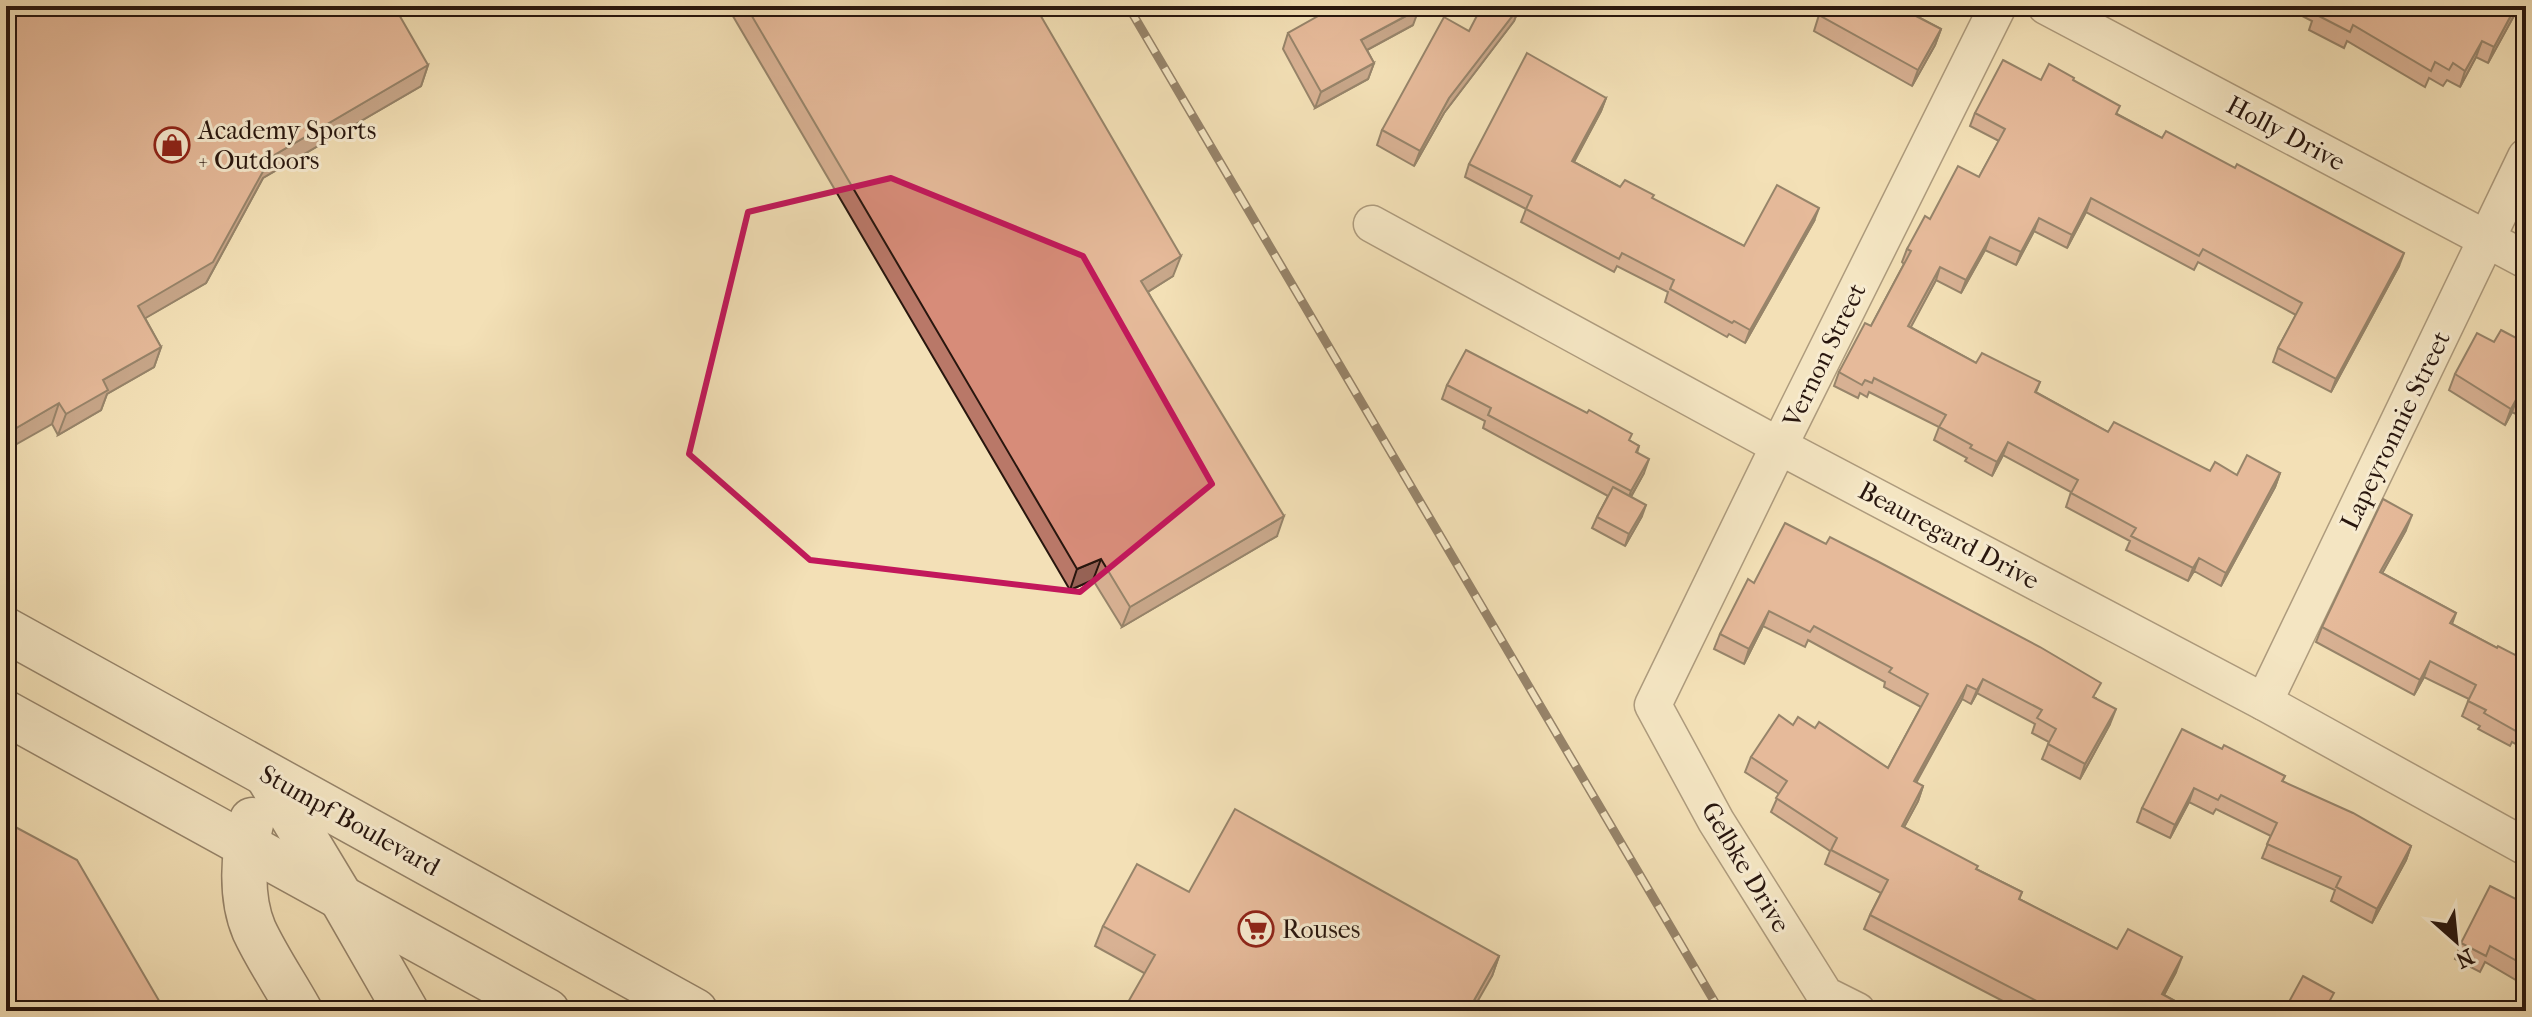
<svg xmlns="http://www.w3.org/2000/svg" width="2532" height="1017" font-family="'IM FELL French Canon',serif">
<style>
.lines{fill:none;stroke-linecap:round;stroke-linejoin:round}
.street-casing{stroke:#5b4838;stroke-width:39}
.secondary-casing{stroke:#28160e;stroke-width:47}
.street{stroke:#f7ebd0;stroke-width:36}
.secondary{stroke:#f7ebd0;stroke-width:44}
.rail-casing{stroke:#28160e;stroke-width:9}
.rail{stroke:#f7ebd0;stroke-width:6;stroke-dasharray:18;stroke-linecap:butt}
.wall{fill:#b97868;stroke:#28160e;stroke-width:2}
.shaded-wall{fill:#966255;stroke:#28160e;stroke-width:2}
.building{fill:#d78c79;stroke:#28160e;stroke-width:2}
.marked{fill:none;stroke:#c2185b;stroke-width:6;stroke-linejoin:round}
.labels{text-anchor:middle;stroke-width:6;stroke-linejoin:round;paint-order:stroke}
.poi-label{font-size:26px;fill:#28160e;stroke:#f7ebd0;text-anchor:start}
.street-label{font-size:26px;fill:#28160e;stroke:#f7ebd0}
</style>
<rect width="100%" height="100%" fill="#f3e0b7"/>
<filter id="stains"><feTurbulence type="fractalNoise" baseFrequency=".0025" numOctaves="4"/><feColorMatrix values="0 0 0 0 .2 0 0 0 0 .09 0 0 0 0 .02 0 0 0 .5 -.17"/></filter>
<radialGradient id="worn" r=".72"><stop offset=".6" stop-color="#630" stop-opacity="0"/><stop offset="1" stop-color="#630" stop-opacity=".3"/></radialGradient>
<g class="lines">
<defs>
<g id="street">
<polyline points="2046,6 2526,260"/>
<polyline points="1372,224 1779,446 2264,702 2526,847"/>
<polyline points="2264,702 2526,157"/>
<polyline points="1857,1011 1825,995 1716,821 1653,705 1779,446 1998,6"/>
</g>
<g id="secondary">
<polyline points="6,630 695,1011"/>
<polyline points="6,713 547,1011"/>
<polyline points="267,775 340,896 406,1011"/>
<path d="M252,820C243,853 240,897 254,930C267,958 285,984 300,1011"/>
</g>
</defs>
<use href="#street" class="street-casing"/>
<use href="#secondary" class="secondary-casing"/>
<use href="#street" class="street"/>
<use href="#secondary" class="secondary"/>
<defs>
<polyline id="rail" points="1128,6 1720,1011"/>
</defs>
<use href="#rail" class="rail-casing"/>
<use href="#rail" class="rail"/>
</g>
<g class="wall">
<polygon points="6,6 428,65 421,86 263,178 206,283 145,318 161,347 154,367 107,394 101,410 58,435 52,424"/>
<polygon points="727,6 1035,6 1173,276 1148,292 1277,536 1122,627 1093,580 1070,590"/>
<polygon points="1520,6 1514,21 1444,113 1414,166 1377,145 1382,130 1469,31"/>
<polygon points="1824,6 1923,6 1918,17 1941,29 1935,45 1912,86 1814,31 1819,15"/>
<polygon points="2283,6 2526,6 2526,18 2516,12 2488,63 2476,57 2460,87 2447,80 2443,86 2429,78 2425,87 2347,41 2344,48 2309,30 2312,21"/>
<polygon points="1413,25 1367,50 1374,63 1368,79 1315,108 1283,49 1288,33"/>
<polygon points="2041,80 2073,80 2117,114 2399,266 2331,392 2273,362 2278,348 2296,315 2198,262 2194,270 2086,212 2067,248 2034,231 2016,265 1985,250 1961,293 1936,280 1910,327 1976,363 2040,382 2036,392 2108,432 2210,471 2237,475 2280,473 2275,487 2221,586 2194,571 2188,581 2126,550 2130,541 2066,507 2071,492 2003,455 1992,476 1965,461 1967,458 1934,440 1939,427 1869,392 1867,397 1860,393 1858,398 1834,386 1839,372 1871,326 1904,264 1902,262 1907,249 1930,219 1979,177 1999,141 1970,126 1975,113"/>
<polygon points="1606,98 1601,111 1574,162 1620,187 1652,199 1744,246 1814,221 1745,343 1729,334 1727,337 1665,302 1668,292 1617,266 1614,272 1521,222 1526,209 1465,177 1469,164"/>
<polygon points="2494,342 2526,343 2526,419 2512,412 2505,425 2449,390 2455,374"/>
<polygon points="1447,385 1630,441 1639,446 1637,453 1644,473 1631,497 1642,516 1625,546 1592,528 1597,517 1608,496 1483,428 1485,421 1442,399"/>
<polygon points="2406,530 2382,573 2456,613 2452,624 2497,648 2519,657 2526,655 2526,750 2512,742 2510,746 2478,729 2480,726 2462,716 2469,699 2424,677 2414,695 2316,642 2322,627"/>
<polygon points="1754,583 2096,698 2110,724 2080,779 2042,759 2049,742 2032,733 2035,724 1977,693 1971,704 1962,699 1916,783 1923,786 1918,801 1904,827 1976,869 2022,892 2019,899 2117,949 2176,972 2164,995 2193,1011 2022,1011 1864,929 1870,915 1881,893 1825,864 1830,851 1771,812 1779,794 1745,772 1751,757 1793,725 1815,728 1888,768 1921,707 1884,687 1885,682 1808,640 1805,647 1763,626 1744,664 1714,649 1720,634"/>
<polygon points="2222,749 2285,776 2282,782 2411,846 2406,860 2372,923 2331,901 2335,890 2262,858 2271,836 2216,809 2213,814 2189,802 2170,838 2137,822 2142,808"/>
<polygon points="1189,892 1499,956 1492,976 1144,973 1095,946 1103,926"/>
<polygon points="2526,904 2526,986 2485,962 2480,972 2455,959 2461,943"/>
</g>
<g class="shaded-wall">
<polygon points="1520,6 1514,21 1444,113 1414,166 1420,151 1449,98"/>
<polygon points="2516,6 2518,6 2516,12 2488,63 2494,47"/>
<polygon points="1419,9 1413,25 1356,56 1361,40"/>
<polygon points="1941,29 1935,45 1912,86 1918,70"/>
<polygon points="2482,41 2476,57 2460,87 2465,71"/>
<polygon points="1374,63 1368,79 1315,108 1321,92"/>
<polygon points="428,65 421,86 263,178 206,283 130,327 138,306 271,157"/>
<polygon points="1606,98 1601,111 1567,174 1572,161"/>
<polygon points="2091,198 2086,212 2067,248 2072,235"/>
<polygon points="1819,208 1814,221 1745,343 1750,330"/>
<polygon points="2039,218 2034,231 2016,265 2021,252"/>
<polygon points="1990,237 1985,250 1961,293 1966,280"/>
<polygon points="2404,253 2399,266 2331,392 2336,379"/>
<polygon points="1181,256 1173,276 1133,301 1141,281"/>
<polygon points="1940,267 1936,280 1904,340 1908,326"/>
<polygon points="161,347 154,367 107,394 101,410 58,435 66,414 103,380"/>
<polygon points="2518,396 2512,412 2505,425 2511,409"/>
<polygon points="59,403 52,424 6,450 6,434"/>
<polygon points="2008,442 2003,455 1992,476 1997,462"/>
<polygon points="1649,459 1644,473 1626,505 1631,491"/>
<polygon points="2280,473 2275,487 2221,586 2226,573"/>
<polygon points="1646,505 1642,516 1625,546 1629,534"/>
<polygon points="2412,515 2406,530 2374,588 2380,572"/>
<polygon points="1284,516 1277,536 1122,627 1130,607"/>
<polygon points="2199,558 2194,571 2188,581 2193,568"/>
<polygon points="1101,559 1093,580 1070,590 1077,569"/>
<polygon points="1769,611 1763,626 1744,664 1749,649"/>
<polygon points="2430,661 2424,677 2414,695 2420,680"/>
<polygon points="1983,679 1977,693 1971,704 1977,690"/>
<polygon points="1967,685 1962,699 1908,796 1914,781"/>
<polygon points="2116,709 2110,724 2080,779 2085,764"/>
<polygon points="1923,786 1918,801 1897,840 1902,826"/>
<polygon points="2194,788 2189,802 2170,838 2175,825"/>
<polygon points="2411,846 2406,860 2372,923 2377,909"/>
<polygon points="1499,956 1492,976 1472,1011 1468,1011"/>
<polygon points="2182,957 2176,972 2157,1008 2162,994"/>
</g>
<g class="building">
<polygon points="6,6 394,6 428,65 271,157 213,262 138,306 161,347 103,380 108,390 66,414 59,403 6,434"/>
<polygon points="746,6 1035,6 1181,256 1141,281 1284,516 1130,607 1101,559 1077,569"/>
<polygon points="1336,6 1417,6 1419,9 1361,40 1374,63 1321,92 1288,33"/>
<polygon points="1482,6 1520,6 1449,98 1420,151 1382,130 1444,17 1469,31"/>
<polygon points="1824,6 1922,6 1916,16 1941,29 1918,70 1819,15"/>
<polygon points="2320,6 2516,6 2494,47 2482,41 2465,71 2453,63 2449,70 2435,62 2431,71 2353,25 2350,32 2315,14"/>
<polygon points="1527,53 1606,98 1572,161 1620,187 1625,180 1654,195 1652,198 1744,246 1777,185 1819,208 1750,330 1734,321 1732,323 1670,289 1674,280 1622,253 1619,259 1526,209 1532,196 1469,164"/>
<polygon points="2003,60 2041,80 2049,64 2074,78 2073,80 2120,106 2116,114 2162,138 2166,131 2235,168 2237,164 2404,253 2336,379 2278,348 2302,303 2203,249 2199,256 2091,198 2072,235 2039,218 2021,252 1990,237 1966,280 1940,267 1908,326 1976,363 1982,353 2040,382 2035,392 2108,432 2114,422 2210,471 2215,462 2237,475 2247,455 2280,473 2226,573 2199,558 2193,568 2131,536 2136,528 2071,493 2078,480 2008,442 1997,462 1970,448 1972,445 1939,427 1946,415 1874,378 1872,383 1865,380 1862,385 1839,372 1865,323 1871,326 1911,251 1907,249 1925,216 1930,219 1958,166 1979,177 2005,129 1975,113"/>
<polygon points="2501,330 2526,343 2526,400 2518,396 2511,409 2455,374 2477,333 2494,342"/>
<polygon points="1466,350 1587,413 1589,410 1632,434 1629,440 1639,446 1636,452 1649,459 1631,491 1488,415 1491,408 1447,385"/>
<polygon points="1613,487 1646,505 1629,534 1597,517"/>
<polygon points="2383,499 2412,515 2380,572 2456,613 2450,623 2497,648 2498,646 2519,657 2521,653 2526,655 2526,731 2518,727 2516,731 2484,713 2486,710 2468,701 2476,685 2430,661 2420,680 2322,627"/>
<polygon points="1785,523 1826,544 1830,537 1877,561 2040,647 2101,683 2093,697 2116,709 2085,764 2048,744 2056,729 2037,718 2042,710 1983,679 1977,690 1967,685 1914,781 1923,786 1902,826 1978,866 1976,869 2022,892 2019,899 2117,949 2128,929 2182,957 2162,994 2193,1011 2056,1011 1870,915 1888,880 1831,850 1837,838 1776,798 1787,781 1751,757 1779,715 1793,725 1798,717 1815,728 1819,722 1888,768 1928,694 1889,672 1892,668 1814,626 1810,632 1769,611 1749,649 1720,634 1748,579 1754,583"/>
<polygon points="2182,729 2222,749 2224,745 2285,776 2282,781 2353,813 2411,846 2377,909 2336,887 2341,877 2267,844 2277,823 2221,795 2218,800 2194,788 2175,825 2142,808"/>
<polygon points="1235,809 1499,956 1468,1011 1123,1011 1155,955 1103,926 1137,864 1189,892"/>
<polygon points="6,822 77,860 165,1011 6,1011"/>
<polygon points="2490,886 2526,904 2526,966 2490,946 2486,956 2461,943"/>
<polygon points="2303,976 2334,993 2324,1011 2284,1011"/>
</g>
<path d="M0 0H2532V1017H0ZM891,178L1083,256L1212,484L1080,592L810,560L689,454L748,212Z" fill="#f3e0b7" fill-opacity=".55" fill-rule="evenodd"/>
<path class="marked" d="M891,178L1083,256L1212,484L1080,592L810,560L689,454L748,212Z"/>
<defs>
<symbol id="shop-ring" viewBox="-11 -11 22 22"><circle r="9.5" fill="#f7ebd0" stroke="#8f2418" stroke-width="1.5"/><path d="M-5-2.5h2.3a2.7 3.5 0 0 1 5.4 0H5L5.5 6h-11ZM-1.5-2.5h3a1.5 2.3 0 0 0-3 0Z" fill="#8f2418"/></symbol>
<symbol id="supermarket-ring" viewBox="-11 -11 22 22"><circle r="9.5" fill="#f7ebd0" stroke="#8f2418" stroke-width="1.5"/><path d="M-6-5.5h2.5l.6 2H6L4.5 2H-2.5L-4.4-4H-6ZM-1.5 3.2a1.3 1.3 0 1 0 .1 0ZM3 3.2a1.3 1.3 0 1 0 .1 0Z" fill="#8f2418"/></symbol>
</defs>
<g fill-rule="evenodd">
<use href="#shop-ring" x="152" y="125" width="40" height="40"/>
<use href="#supermarket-ring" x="1236" y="909" width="40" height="40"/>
</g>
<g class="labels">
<g class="poi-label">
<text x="198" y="139">Academy Sports<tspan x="198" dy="30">+ Outdoors</tspan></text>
<text x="1282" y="938">Rouses</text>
</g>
<g class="street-label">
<text transform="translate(2286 133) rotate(28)" y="9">Holly Drive</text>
<text transform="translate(1824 355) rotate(-64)" y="9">Vernon Street</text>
<text transform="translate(2395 430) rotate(-64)" y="9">Lapeyronnie Street</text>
<text transform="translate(1949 535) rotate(28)" y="9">Beauregard Drive</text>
<text transform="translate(350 820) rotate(29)" y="9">Stumpf Boulevard</text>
<text transform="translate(1746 867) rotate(59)" y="9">Gelbke Drive</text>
</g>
</g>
<rect width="2532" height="1017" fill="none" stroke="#f3e0b7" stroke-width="32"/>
<rect x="8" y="8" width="2516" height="1001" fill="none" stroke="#28160e" stroke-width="4"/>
<rect x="16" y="16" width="2500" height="985" fill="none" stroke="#28160e" stroke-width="2"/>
<g transform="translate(2456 941) rotate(153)" stroke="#f7ebd0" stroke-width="6" paint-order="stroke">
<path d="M0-6L14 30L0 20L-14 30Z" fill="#28160e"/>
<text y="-12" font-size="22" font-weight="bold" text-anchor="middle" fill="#28160e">N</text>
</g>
<rect width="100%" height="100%" filter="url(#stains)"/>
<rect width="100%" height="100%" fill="url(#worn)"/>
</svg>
